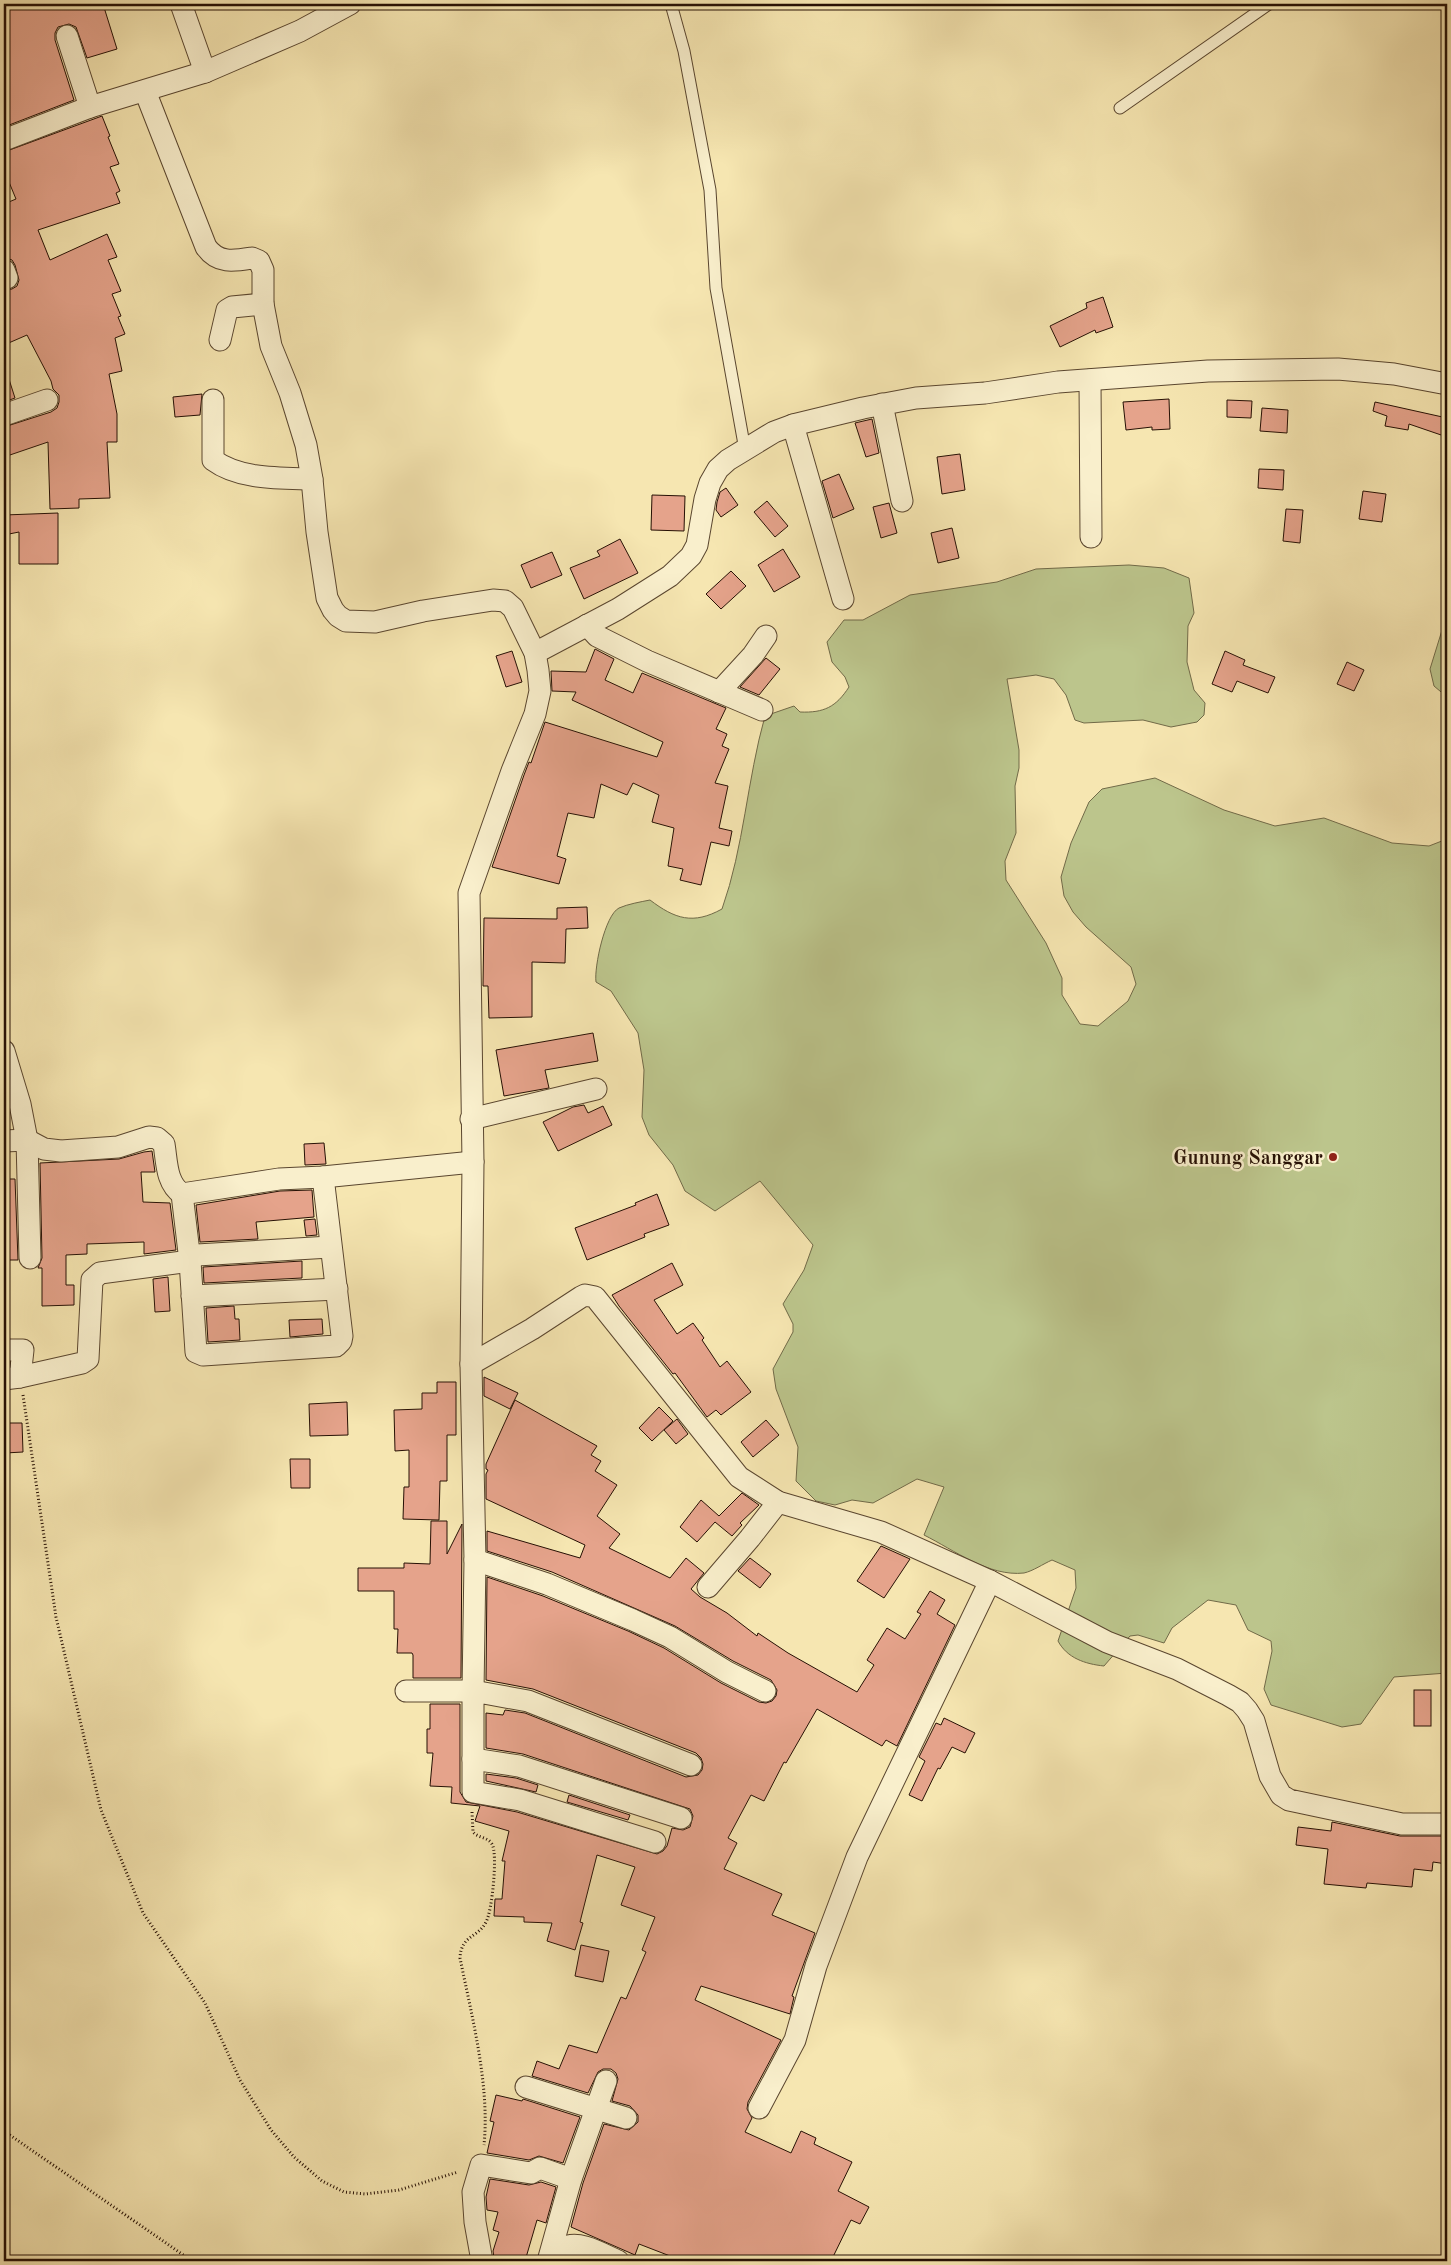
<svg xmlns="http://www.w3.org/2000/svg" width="1451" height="2265" font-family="'Old Standard TT',serif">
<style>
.green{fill:#bcc58c;stroke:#716a48}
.building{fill:#e5a38b;stroke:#261004}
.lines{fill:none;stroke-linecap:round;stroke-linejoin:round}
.lane-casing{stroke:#5a462f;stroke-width:13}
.street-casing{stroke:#5a462f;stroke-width:23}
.path{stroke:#261004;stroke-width:3;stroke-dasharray:1 2.5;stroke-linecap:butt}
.lane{stroke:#f9efcc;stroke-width:11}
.street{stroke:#f9efcc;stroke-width:21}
.poi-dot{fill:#8f2418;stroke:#f9efcc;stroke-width:2}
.labels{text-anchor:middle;stroke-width:5;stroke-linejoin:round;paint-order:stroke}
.poi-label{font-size:20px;font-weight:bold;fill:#261004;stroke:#f9efcc;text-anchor:end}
</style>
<rect width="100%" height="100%" fill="#f6e6b1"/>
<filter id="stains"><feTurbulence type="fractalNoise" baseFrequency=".004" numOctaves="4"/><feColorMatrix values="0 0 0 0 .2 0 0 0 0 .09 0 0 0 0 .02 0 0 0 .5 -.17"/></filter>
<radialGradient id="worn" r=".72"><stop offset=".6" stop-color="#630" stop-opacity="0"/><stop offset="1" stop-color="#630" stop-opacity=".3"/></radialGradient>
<g class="green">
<path d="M1129,565L1164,568L1189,578L1194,613L1188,626L1187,662L1194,690L1205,703L1204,715L1197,722L1171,727L1143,720L1084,723L1075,720L1066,695L1054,679L1036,675L1007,679L1019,750V768L1015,786L1016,833L1005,861L1006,880L1046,943L1062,978V995L1080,1024L1098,1026L1128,1001L1136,984L1131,967L1086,927L1073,912L1064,896L1061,877L1071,843L1089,802L1102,789L1155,778L1224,810L1275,826L1324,818L1392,843L1429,846L1447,839V1673L1394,1677L1361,1724L1342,1727L1271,1705L1264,1689L1272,1651L1271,1641L1248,1630L1236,1605L1208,1600L1172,1628L1164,1643L1138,1635L1130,1636L1104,1666C1085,1664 1067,1658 1058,1641L1076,1588L1075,1570L1052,1560C1043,1564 1033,1571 1024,1573C989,1577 954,1550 924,1535L944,1487L917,1479L873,1503L852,1500L835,1505L816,1501L796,1481L798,1447L776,1389L773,1369L793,1332V1324L783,1304L804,1270L813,1245L760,1181L715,1211L685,1191L673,1165L649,1135L642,1117L644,1070L638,1033L611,991L596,982C594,967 605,915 619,908C628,904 640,902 650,900C675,919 693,925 722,909C744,847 747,780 765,716L794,706L800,712C824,713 836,707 849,687L845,677L832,662L827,642L844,620H863L910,595L997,582L1036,569Z"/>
<polygon points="1447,624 1447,697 1434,686 1430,669 1443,627"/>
</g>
<g class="building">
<polygon points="4,4 103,4 117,49 87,58 76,27 69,24 58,27 55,33 55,40 74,100 4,127"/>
<polygon points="102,116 110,136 108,137 119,164 110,167 120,191 116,193 120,203 38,230 50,260 107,234 117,257 108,260 121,291 112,294 121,316 118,317 125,334 115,338 122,371 109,374 117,414 117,442 107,442 110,498 79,499 79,508 50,509 48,442 4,457 4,427 51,412 57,408 59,402 59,395 53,389 51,381 27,335 4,345 4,290 12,289 17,286 19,280 15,265 12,260 4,257 4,204 16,199 4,170 4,152"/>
<polygon points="1103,297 1113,327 1096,333 1095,330 1060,347 1050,326 1087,308 1086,303"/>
<polygon points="7,373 15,398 4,402 4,374"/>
<polygon points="202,394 200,415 175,417 173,397"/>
<polygon points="1169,399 1170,429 1152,430 1152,427 1126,430 1123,402"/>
<polygon points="1227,400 1252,401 1251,418 1227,417"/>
<polygon points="1375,402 1447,418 1447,437 1409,424 1408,430 1385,426 1387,416 1373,411"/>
<polygon points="1262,408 1288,410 1287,433 1260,431"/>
<polygon points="872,419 879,453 866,457 855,423"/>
<polygon points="960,454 965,490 942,494 937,457"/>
<polygon points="1259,469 1284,470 1283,490 1258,488"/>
<polygon points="839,474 854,509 833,518 822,481"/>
<polygon points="726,488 738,505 721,517 716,510 717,502 720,492"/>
<polygon points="1363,491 1386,494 1382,522 1359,519"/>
<polygon points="652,495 685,496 684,531 651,530"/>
<polygon points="767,501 788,526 775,537 754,512"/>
<polygon points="889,503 897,533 881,538 873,507"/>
<polygon points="1286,509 1303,510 1300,543 1283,541"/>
<polygon points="58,513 58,564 19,564 19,532 4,535 4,515"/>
<polygon points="952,528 959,558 938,563 931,533"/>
<polygon points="620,539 638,573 584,599 570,568 600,556 597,551"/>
<polygon points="783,549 800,577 774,592 758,565"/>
<polygon points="552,552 562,575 531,588 521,565"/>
<polygon points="731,571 746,586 721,609 706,594"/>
<polygon points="595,649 614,659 605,680 633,693 642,673 726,708 716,729 727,734 722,746 729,749 715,783 728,786 719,828 732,831 729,846 711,842 701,885 680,880 683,869 668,866 674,828 652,822 659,795 633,783 627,795 601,784 594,818 568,813 557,856 566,859 559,884 492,867 524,775 529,762 531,763 545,722 657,757 663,742 572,700 576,692 552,691 551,671 586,672"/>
<polygon points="512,651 522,682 506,687 496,656"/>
<polygon points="1225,651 1245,660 1243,665 1275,677 1268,693 1237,681 1232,692 1212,684"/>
<polygon points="766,658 780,669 759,695 740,687"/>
<polygon points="1347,662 1364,670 1354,691 1337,684"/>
<polygon points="587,907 588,928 566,929 565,963 532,962 532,1017 489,1018 488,986 483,986 484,918 557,919 557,908"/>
<polygon points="593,1033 598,1061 545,1070 549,1088 504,1096 496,1050"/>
<polygon points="584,1105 588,1113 603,1106 612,1125 558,1151 543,1122 573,1107"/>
<polygon points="324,1143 326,1164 305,1165 304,1144"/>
<polygon points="152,1151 155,1172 141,1172 143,1202 170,1203 176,1250 144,1254 144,1242 87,1244 87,1254 66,1255 66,1285 74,1285 74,1305 42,1306 42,1268 38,1268 42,1258 40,1163 119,1159 144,1152"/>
<polygon points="4,1179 15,1179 18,1260 4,1260"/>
<polygon points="312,1190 314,1217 256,1222 258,1239 200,1242 196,1205 280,1191"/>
<polygon points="657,1194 669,1225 644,1234 645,1237 587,1260 575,1228 636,1205 635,1203"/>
<polygon points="315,1219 317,1235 306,1236 304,1220"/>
<polygon points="302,1261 302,1278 204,1283 203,1267"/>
<polygon points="672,1263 683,1285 654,1300 677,1334 693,1323 704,1338 702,1340 720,1367 727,1361 751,1392 721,1415 716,1410 707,1417 675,1373 673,1374 619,1306 612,1295"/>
<polygon points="168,1277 170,1311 155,1312 153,1279"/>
<polygon points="234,1306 235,1319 239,1319 240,1340 208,1342 206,1308"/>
<polygon points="322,1319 323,1334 290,1337 289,1320"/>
<polygon points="484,1377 518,1393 510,1409 484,1396"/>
<polygon points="437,1382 456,1382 456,1435 447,1435 447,1481 440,1481 439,1520 403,1519 404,1487 409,1487 409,1450 395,1451 394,1410 422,1409 422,1393 437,1393"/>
<polygon points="515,1400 597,1446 591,1455 601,1461 595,1471 617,1485 597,1516 620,1534 609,1548 670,1578 686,1558 704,1573 691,1589 700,1597 727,1613 757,1636 758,1633 788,1653 857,1692 874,1665 867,1660 887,1628 905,1639 921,1614 917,1612 930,1591 945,1600 937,1614 955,1625 897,1746 886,1740 882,1746 817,1709 786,1763 784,1762 764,1801 751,1795 728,1838 737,1843 724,1869 782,1894 772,1915 815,1933 792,1996 794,1997 790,2014 701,1986 695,2000 781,2040 748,2102 747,2109 752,2118 745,2132 791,2153 801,2131 816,2138 814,2144 852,2162 838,2191 869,2207 860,2224 851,2220 831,2261 683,2261 639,2244 635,2255 571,2227 583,2183 604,2124 629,2130 638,2122 638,2115 630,2106 612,2101 618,2079 616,2073 611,2069 603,2069 598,2072 588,2093 532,2076 537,2061 559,2069 569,2045 597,2053 621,1997 626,1999 646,1952 642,1950 655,1917 621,1905 635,1867 597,1855 580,1922 583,1923 575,1950 547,1941 552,1923 524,1922 524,1917 494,1916 495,1899 502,1899 505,1861 502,1861 509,1831 475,1821 480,1806 451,1803 452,1787 430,1786 433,1753 427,1753 427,1729 430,1729 430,1704 460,1704 460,1792 466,1802 517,1812 657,1854 663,1851 667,1846 672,1828 683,1830 690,1827 693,1816 690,1809 523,1754 486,1748 486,1713 503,1715 505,1710 525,1713 686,1777 698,1775 702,1770 703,1764 701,1758 696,1753 533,1689 486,1680 487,1577 543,1596 628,1631 664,1648 721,1683 759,1702 766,1703 772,1701 776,1696 777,1690 771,1680 733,1661 675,1626 552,1572 487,1551 487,1531 580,1558 585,1545 486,1499 486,1474 488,1470 486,1469 486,1464"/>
<polygon points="347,1402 348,1435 310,1436 309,1404"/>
<polygon points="659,1407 673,1421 652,1441 639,1428"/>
<polygon points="677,1419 688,1434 676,1444 664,1430"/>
<polygon points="766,1420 779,1435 753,1457 741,1442"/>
<polygon points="4,1423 22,1423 23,1452 5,1453"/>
<polygon points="290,1459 310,1459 310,1488 291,1488"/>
<polygon points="742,1493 759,1505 740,1523 742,1525 732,1536 715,1522 697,1542 680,1527 701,1500 719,1516"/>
<polygon points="431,1521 447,1521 447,1554 462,1524 461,1678 413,1678 413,1655 412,1653 397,1653 398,1629 394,1629 394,1591 358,1591 358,1568 404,1568 404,1563 430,1564"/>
<polygon points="881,1546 910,1559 884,1598 857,1581"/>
<polygon points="750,1558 771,1574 760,1588 738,1571"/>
<rect x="1414" y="1690" width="17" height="36"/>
<polygon points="944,1718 975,1733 965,1753 952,1747 940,1769 938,1768 922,1801 909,1795 925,1761 919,1757 936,1723 941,1725"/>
<polygon points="486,1774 516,1778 538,1785 536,1792 486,1781"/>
<polygon points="569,1795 630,1815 628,1820 567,1802"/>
<polygon points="1332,1822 1400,1836 1447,1836 1447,1864 1433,1862 1432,1871 1414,1869 1412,1887 1367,1883 1366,1888 1324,1884 1328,1849 1296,1845 1298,1827 1331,1831"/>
<polygon points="581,1945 609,1951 603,1982 575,1976"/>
<polygon points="496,2095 522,2101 523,2099 580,2117 563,2163 539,2156 529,2160 487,2153 494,2122 490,2121"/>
<polygon points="490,2179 529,2185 541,2182 556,2187 546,2223 537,2220 525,2261 506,2261 494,2258 493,2251 499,2232 493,2230 498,2212 487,2210 486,2197"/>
</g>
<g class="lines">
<defs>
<g id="lane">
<polyline points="671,4 684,51 710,190 716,288 745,450"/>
<polyline points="1120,108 1269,4"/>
</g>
<g id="street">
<polyline points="181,4 205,72"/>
<polyline points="67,36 90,107"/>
<path d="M145,91L206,247C218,264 234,261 252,258L259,261L263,270V304L271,346L290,393L306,445L312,479L317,532L327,598L333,610L338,616L346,621L375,622L423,611L493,600L505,601L513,608L535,653L538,670L540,691L535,714L512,771L469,893L473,1162L471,1364L475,1560L473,1691H406"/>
<polyline points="4,140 90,107 205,72 300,31 350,4"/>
<polyline points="4,270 7,278"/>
<polyline points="220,340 227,310 232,307 263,304"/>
<polyline points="1090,380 1091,537"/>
<path d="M213,400V460C240,480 281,478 312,479"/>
<polyline points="882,404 902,501"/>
<polyline points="4,415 47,400"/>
<polyline points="793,425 843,599"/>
<polyline points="587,625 597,636 647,661 762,710"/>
<polyline points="535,653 618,609 670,576 691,556 697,545 705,499 710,483 718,469 728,460 774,432 793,425 863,408 916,398 985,393 1058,382 1208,371 1338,369 1394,374 1447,384"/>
<polyline points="719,692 753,655 766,636"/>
<polyline points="4,1051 20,1104 27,1140 30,1258"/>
<polyline points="471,1119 596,1089"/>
<path d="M4,1141L27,1140L44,1149L61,1151L118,1147L149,1137L157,1138L164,1144C167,1162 166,1183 182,1194L279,1179L323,1177L473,1162"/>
<polyline points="182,1194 190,1261 196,1352 203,1355 336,1346 341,1341 342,1336 323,1177"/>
<polyline points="192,1296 337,1289"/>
<polyline points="4,1350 23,1350 20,1377 4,1379"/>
<polyline points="471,1364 532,1329 581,1297 585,1295 595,1297 739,1477 778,1502 881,1532 990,1581 1107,1642 1177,1669 1228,1695 1240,1702 1247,1710 1254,1721 1270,1776 1281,1795 1289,1800 1402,1824 1447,1824"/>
<polyline points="20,1377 82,1363 88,1359 92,1280 100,1273 190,1261 197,1255 330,1247"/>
<polyline points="475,1560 547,1584 633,1620 670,1637 727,1672 765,1691"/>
<polyline points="708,1587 750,1538 778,1502"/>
<polyline points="473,1759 519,1766 681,1818"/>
<polyline points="655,1842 520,1800 473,1792 473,1691 528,1701 691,1765"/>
<polyline points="526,2087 626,2118"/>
<polyline points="759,2108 795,2040 816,1966 857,1857 990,1581"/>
<polyline points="482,2261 475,2222 473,2192 481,2165 531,2173 540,2168 571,2179"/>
<polyline points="548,2261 571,2179 606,2081"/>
<path d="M557,2261L564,2248C578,2239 604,2255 618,2261"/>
</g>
</defs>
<use href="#lane" class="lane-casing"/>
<use href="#street" class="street-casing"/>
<g class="path">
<polyline points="23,1395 56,1617 101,1810 143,1913 205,2003 240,2080 271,2130 294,2157 322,2181 344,2192 365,2194 399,2190 458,2172"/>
<path d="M472,1812L473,1832C478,1838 488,1837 492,1844C498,1854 492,1912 486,1922C478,1938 461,1935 460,1958C472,2017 490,2086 484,2145"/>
<polyline points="4,2131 192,2261"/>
</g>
<use href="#lane" class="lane"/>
<use href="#street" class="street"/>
</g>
<circle class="poi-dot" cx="1333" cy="1157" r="5"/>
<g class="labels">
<g class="poi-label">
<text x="1323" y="1164">Gunung Sanggar</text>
</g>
</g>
<rect width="1451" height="2265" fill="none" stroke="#f6e6b1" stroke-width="20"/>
<rect x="5" y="5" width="1441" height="2255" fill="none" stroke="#261004" stroke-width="2.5"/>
<rect x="10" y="10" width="1431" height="2245" fill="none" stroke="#261004"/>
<rect width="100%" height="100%" filter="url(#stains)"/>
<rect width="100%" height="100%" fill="url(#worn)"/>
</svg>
